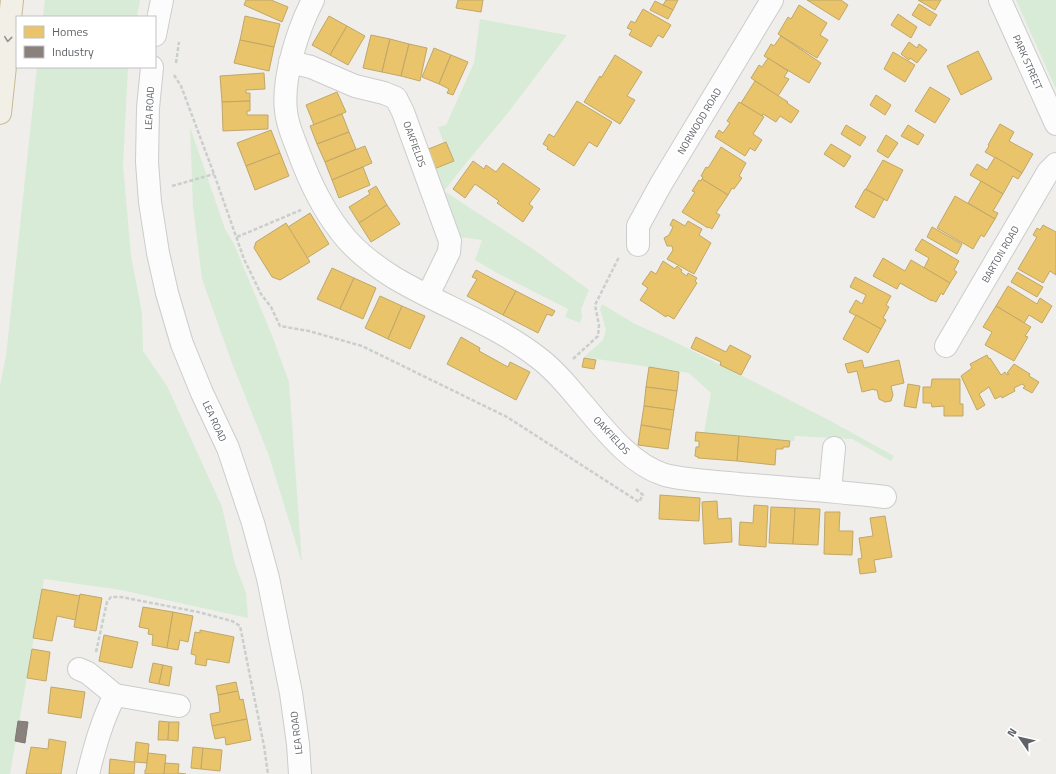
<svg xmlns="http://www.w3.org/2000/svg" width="1056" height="774" font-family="'Titillium Web',sans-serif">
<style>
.green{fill:#d8ebd6}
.homes{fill:#e9c46a;stroke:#c0a769}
.industry{fill:#8a817c;stroke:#7d7876}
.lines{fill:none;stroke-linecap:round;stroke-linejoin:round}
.minor-casing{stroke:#cbcccc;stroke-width:24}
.tertiary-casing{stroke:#cbcccc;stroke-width:24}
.trunk-casing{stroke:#c8b996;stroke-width:24}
.path{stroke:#cacfcc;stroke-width:2.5;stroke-dasharray:4 2;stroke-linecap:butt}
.minor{stroke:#fdfcfc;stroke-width:22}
.tertiary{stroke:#fdfcfc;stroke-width:22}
.trunk{stroke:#f2f0e6;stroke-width:22}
.oneway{stroke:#929494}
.labels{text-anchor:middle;stroke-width:4;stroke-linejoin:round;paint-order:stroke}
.street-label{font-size:10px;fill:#5f6368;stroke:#fff}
</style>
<rect width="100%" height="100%" fill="#efeeea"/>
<g class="green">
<polygon points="45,0 140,0 137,17 43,17"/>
<polygon points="1016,0 1056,0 1056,89"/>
<polygon points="480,19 567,35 507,114 467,162 444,191 533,249 589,290 581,309 582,317 580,323 565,317 568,309 497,273 475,260 482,240 460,237 435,169 454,161 447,142 444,143 438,127 446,125 474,63"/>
<polygon points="37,67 128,67 123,165 131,256 142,313 143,351 167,386 222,507 235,564 246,593 248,618 121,590 44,579 10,774 0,774 0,385 6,356"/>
<polygon points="190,127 225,229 234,244 271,333 289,382 302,563 269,456 232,363 202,279 193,206"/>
<polygon points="602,304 635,324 671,340 827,419 894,456 891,461 852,439 795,436 794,441 790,441 704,433 711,393 689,373 584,357 603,340 606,330 600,309"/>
</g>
<g class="homes">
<polygon points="246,0 271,0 288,7 282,22 244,5"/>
<polygon points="458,0 483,0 481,12 456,8"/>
<polygon points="666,0 678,0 673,10 663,5"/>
<polygon points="807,0 841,0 848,5 839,20"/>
<polygon points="918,0 941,0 935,10"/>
<polygon points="655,1 673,10 668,19 650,10"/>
<polygon points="919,4 937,15 930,26 912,15"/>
<polygon points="799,5 827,23 820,35 828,40 817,58 778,34 788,17 791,19"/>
<polygon points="643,9 671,25 663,38 658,35 651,47 629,35 632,30 627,28 631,21 635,23"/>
<polygon points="898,14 917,27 911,38 891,25"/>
<polygon points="245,16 280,24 274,47 240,40"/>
<polygon points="329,16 347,26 330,55 312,45"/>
<polygon points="347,26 365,36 348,65 330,55"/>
<polygon points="371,35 390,39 382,72 363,68"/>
<polygon points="781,36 821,63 809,83 764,56 771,44 774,46"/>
<polygon points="390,39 409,44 401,76 382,72"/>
<polygon points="240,40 274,47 269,71 234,63"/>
<polygon points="909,42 917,48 919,44 927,50 917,63 910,58 909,60 901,54"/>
<polygon points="409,44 427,48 420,81 401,76"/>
<polygon points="434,48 451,55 439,84 422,77"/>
<polygon points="978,51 992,79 961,95 947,66"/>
<polygon points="893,52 915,65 905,82 884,69"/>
<polygon points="451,55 468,62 453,95 447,93 449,89 439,84"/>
<polygon points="615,55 642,72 627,96 635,100 620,124 584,102 600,76 601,78"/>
<polygon points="768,58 788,71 784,77 789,79 778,96 751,78 759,65 762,67"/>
<polygon points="264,73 265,89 246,90 246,93 250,93 250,101 222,102 220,76"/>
<polygon points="755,81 788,102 787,103 799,111 791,123 780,116 776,122 763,114 762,116 741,103"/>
<polygon points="930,87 950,99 935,123 915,111"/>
<polygon points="337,92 346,112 314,125 306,105"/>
<polygon points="876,95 891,105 885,115 870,105"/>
<polygon points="250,101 250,111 247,111 247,115 268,115 268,129 223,131 222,102"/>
<polygon points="577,101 612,122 597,147 589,142 574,166 547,149 548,147 543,144 549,134 554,137"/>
<polygon points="739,102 764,117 753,134 762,140 755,151 750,148 745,156 715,137 719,130 723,133 730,123 727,121"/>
<polygon points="342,114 349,132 317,144 310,126"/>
<polygon points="1000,124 1014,132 1009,141 1033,154 1022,173 985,152 989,146 988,145"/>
<polygon points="846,125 866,137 860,146 841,134"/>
<polygon points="908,125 924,135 918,145 901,136"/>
<polygon points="271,130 280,153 246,166 237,143"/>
<polygon points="349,132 356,149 325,162 317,144"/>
<polygon points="886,135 898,143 888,158 877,151"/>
<polygon points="446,142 454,161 434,169 426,150"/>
<polygon points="831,144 851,156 844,167 824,154"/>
<polygon points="365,146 372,163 332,180 325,162"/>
<polygon points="721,147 746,163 739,176 742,178 734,189 732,188 728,195 702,179 703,177 701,176 706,167 708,168"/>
<polygon points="280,153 289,176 255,190 246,166"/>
<polygon points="995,157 1022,173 1018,179 1013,176 1003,194 970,175 977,164 987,170"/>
<polygon points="883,160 903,170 887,201 866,189"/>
<polygon points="473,161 484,169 486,165 496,172 503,163 540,189 529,204 533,207 523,222 497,203 499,201 475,184 465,198 453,189"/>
<polygon points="363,167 370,185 339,198 332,180"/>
<polygon points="702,179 728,195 716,213 720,215 712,229 709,227 708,228 682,212 695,192 692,191 699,180 701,181"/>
<polygon points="981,181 1003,194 993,211 998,213 995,219 968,203"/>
<polygon points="376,186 387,205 359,223 349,207 370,194 368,191"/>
<polygon points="865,189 884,199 874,218 855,207"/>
<polygon points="955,196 995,219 984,237 981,235 973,249 937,228"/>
<polygon points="387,205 400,224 371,242 359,223"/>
<polygon points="310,213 329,244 307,258 288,227"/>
<polygon points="673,219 685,226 688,221 702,229 699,235 711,243 694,274 667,259 673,250 672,246 667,246 664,238 669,235 673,227 670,225"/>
<polygon points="286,223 310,262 280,280 272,277 254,248 256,242"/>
<polygon points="1043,225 1056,232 1056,275 1050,271 1043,283 1018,269 1037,237 1033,235 1037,228 1040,230"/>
<polygon points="932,227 962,244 957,254 927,237"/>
<polygon points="922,239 959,261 954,270 957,272 950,283 924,268 929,258 915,250"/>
<polygon points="883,258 905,271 911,260 950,283 943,295 941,293 936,302 932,300 932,301 900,283 897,289 873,276"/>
<polygon points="663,261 675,269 677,266 682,270 681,272 687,276 688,273 697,278 695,281 697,283 674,319 667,315 666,317 640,300 648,288 642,284 651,271 656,274"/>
<polygon points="332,268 354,278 340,309 317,299"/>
<polygon points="476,270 516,291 503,315 467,296 477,279 472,277"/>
<polygon points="1017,272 1043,287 1037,297 1011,282"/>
<polygon points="855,277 891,296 886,305 889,307 883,318 886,320 881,329 849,312 856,300 862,304 866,295 850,287"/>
<polygon points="354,278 376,288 363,319 340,309"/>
<polygon points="1008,286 1037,304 1040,298 1052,306 1042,323 1029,315 1024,323 996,306"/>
<polygon points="516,291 555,311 552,316 547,314 538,333 503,315"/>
<polygon points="380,296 402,306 388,339 365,328"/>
<polygon points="402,306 425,316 410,349 388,339"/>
<polygon points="996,306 1031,327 1025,336 1028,337 1014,361 985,345 992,332 983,327"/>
<polygon points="856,315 881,329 868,353 843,339"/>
<polygon points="461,337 480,348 479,351 508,367 510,362 530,372 516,400 447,364"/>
<polygon points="696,337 726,352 730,345 751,356 741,375 720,365 721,362 691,348"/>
<polygon points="987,355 989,359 990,358 1001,375 1005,372 1007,375 1009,374 1007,373 1014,364 1030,374 1029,376 1039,382 1032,393 1023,388 1025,386 1022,384 1014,388 1015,391 1002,398 1001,396 995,399 989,387 979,394 985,405 977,410 961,376 972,368 970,364"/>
<polygon points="584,358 596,360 594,369 582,367"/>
<polygon points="862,360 864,368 899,360 904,383 891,386 893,395 891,401 885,402 879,399 877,390 874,390 874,389 862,392 857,371 848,373 845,364"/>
<polygon points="649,367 679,372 677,391 646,387"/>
<polygon points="932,379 960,379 960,404 963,404 963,416 944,416 944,406 932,407 931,403 923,403 923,387 931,387"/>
<polygon points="908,384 920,386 916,408 904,406"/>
<polygon points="646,387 677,391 674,410 644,406"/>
<polygon points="644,406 674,410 671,430 641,425"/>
<polygon points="641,425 671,430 668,449 638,445"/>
<polygon points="696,432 739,436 737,461 698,458 698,457 695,456 696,447 699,447 699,441 695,441"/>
<polygon points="739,436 790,441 789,447 783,447 783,449 776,449 775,465 737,461"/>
<polygon points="660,495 700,498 699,521 659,519"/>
<polygon points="717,501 718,519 731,518 732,542 704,544 702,502"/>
<polygon points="754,505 768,506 766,547 739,545 740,522 753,523"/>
<polygon points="771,507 795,508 793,544 769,543"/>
<polygon points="795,508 820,509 818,545 793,544"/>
<polygon points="825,512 840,512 839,531 853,531 852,555 824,554"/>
<polygon points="885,516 892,557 874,560 876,572 860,574 858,559 862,558 859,538 873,536 870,518"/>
<polygon points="42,589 80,596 76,620 57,616 52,641 33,638"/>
<polygon points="80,594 102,598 96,631 74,627"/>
<polygon points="143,607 173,612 167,648 152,645 153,635 148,634 149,629 139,627"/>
<polygon points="173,612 193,616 188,642 180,640 178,650 167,648"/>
<polygon points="200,630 234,637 229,663 207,659 206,666 195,664 196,657 195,655 191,654 195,632 200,633"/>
<polygon points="104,635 138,642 132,668 99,661"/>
<polygon points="32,649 50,652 46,681 27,678"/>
<polygon points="153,663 163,665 159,684 149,682"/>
<polygon points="163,665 172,667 169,686 159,684"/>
<polygon points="236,682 238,691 218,695 216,686"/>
<polygon points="51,687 85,692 81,718 48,713"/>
<polygon points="238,691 240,700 243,699 247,719 212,726 210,714 220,712 218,695"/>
<polygon points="247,719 251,740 226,745 225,737 215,739 212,726"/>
<polygon points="159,721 169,722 168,740 158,740"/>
<polygon points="169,722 179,722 178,741 168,740"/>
<polygon points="49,739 66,742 61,774 26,774 31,747 48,749"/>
<polygon points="136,742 149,744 147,763 135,762 134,774 109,774 110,759 134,762"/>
<polygon points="193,747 203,748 201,769 191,768"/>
<polygon points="203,748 222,750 220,771 201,769"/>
<polygon points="148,753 166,755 164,774 145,774 145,770 146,770"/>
<polygon points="165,763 179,764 178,773 186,774 164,774"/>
</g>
<polygon class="industry" points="18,721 28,722 25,743 15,741"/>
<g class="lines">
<defs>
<g id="minor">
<path d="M313,0C298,29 282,78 286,111C287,125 294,139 299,153C309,180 322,208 340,231C353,249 374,265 393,277C441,306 496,324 540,359C581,391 615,460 665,475C689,481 715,481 739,484C788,488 836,491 885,497"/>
<polyline points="1000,0 1056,124"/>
<polyline points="290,62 311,67 355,86 384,93 396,98 403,112 450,241 449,252 428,295"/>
<polyline points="638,245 638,226 661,184 772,0"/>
<polyline points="946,346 1048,172 1056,164"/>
<polyline points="830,491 834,448"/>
<polyline points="79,669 88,673 115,695"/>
<path d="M88,774C95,746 102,720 115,695L179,706"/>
</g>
<g id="tertiary">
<polyline points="155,35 162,0"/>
<polyline points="152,67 148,108 147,162 150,202 158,253 167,293 182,344 202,393 228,448 253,523 268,578 291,693 298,744 300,774"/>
</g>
<polyline id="trunk" points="0,113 12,0"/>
</defs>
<use href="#minor" class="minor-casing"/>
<use href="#tertiary" class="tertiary-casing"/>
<use href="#trunk" class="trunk-casing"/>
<g class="path">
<polyline points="176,63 179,42"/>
<polyline points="174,75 181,86 214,174 244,259 261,294 271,307 280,326 309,331 362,346 507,417 639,502 643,495 636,489"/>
<polyline points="172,186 214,174"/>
<polyline points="237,237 301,210"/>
<polyline points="573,359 598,336 599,325 595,305 619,257"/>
<polyline points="96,652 107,602 111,597 121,597 198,612 232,621 240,626 264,746 268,774"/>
</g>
<use href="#minor" class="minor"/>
<use href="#tertiary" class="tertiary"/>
<use href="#trunk" class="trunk"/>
</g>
<defs><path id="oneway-chevron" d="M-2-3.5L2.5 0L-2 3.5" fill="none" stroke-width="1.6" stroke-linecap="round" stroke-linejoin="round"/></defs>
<use class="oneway" href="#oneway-chevron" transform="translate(8 39) rotate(96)"/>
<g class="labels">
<g class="street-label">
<text transform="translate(1028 62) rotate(66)" y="4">PARK STREET</text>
<text transform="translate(149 108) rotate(-87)" y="4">LEA ROAD</text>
<text transform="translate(699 121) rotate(-59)" y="4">NORWOOD ROAD</text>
<text transform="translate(415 144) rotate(70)" y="4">OAKFIELDS</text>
<text transform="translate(1000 254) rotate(-60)" y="4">BARTON ROAD</text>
<text transform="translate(215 421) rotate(65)" y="4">LEA ROAD</text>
<text transform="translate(612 435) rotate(47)" y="4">OAKFIELDS</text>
<text transform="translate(296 733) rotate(-97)" y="4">LEA ROAD</text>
</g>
</g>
<rect x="16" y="16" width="140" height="52" fill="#ffffff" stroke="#bfc1c3"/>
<rect x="24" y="26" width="20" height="12" fill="#e9c46a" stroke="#bfc1c3"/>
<text x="52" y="36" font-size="12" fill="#5f6368">Homes</text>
<rect x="24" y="46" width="20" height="12" fill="#8a817c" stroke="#bfc1c3"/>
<text x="52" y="56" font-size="12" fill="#5f6368">Industry</text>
<g transform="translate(1020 738) rotate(304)" stroke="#ffffff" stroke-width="3" paint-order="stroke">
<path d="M0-3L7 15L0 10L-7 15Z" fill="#5f6368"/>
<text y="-6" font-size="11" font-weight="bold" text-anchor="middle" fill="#5f6368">N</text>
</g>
</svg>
